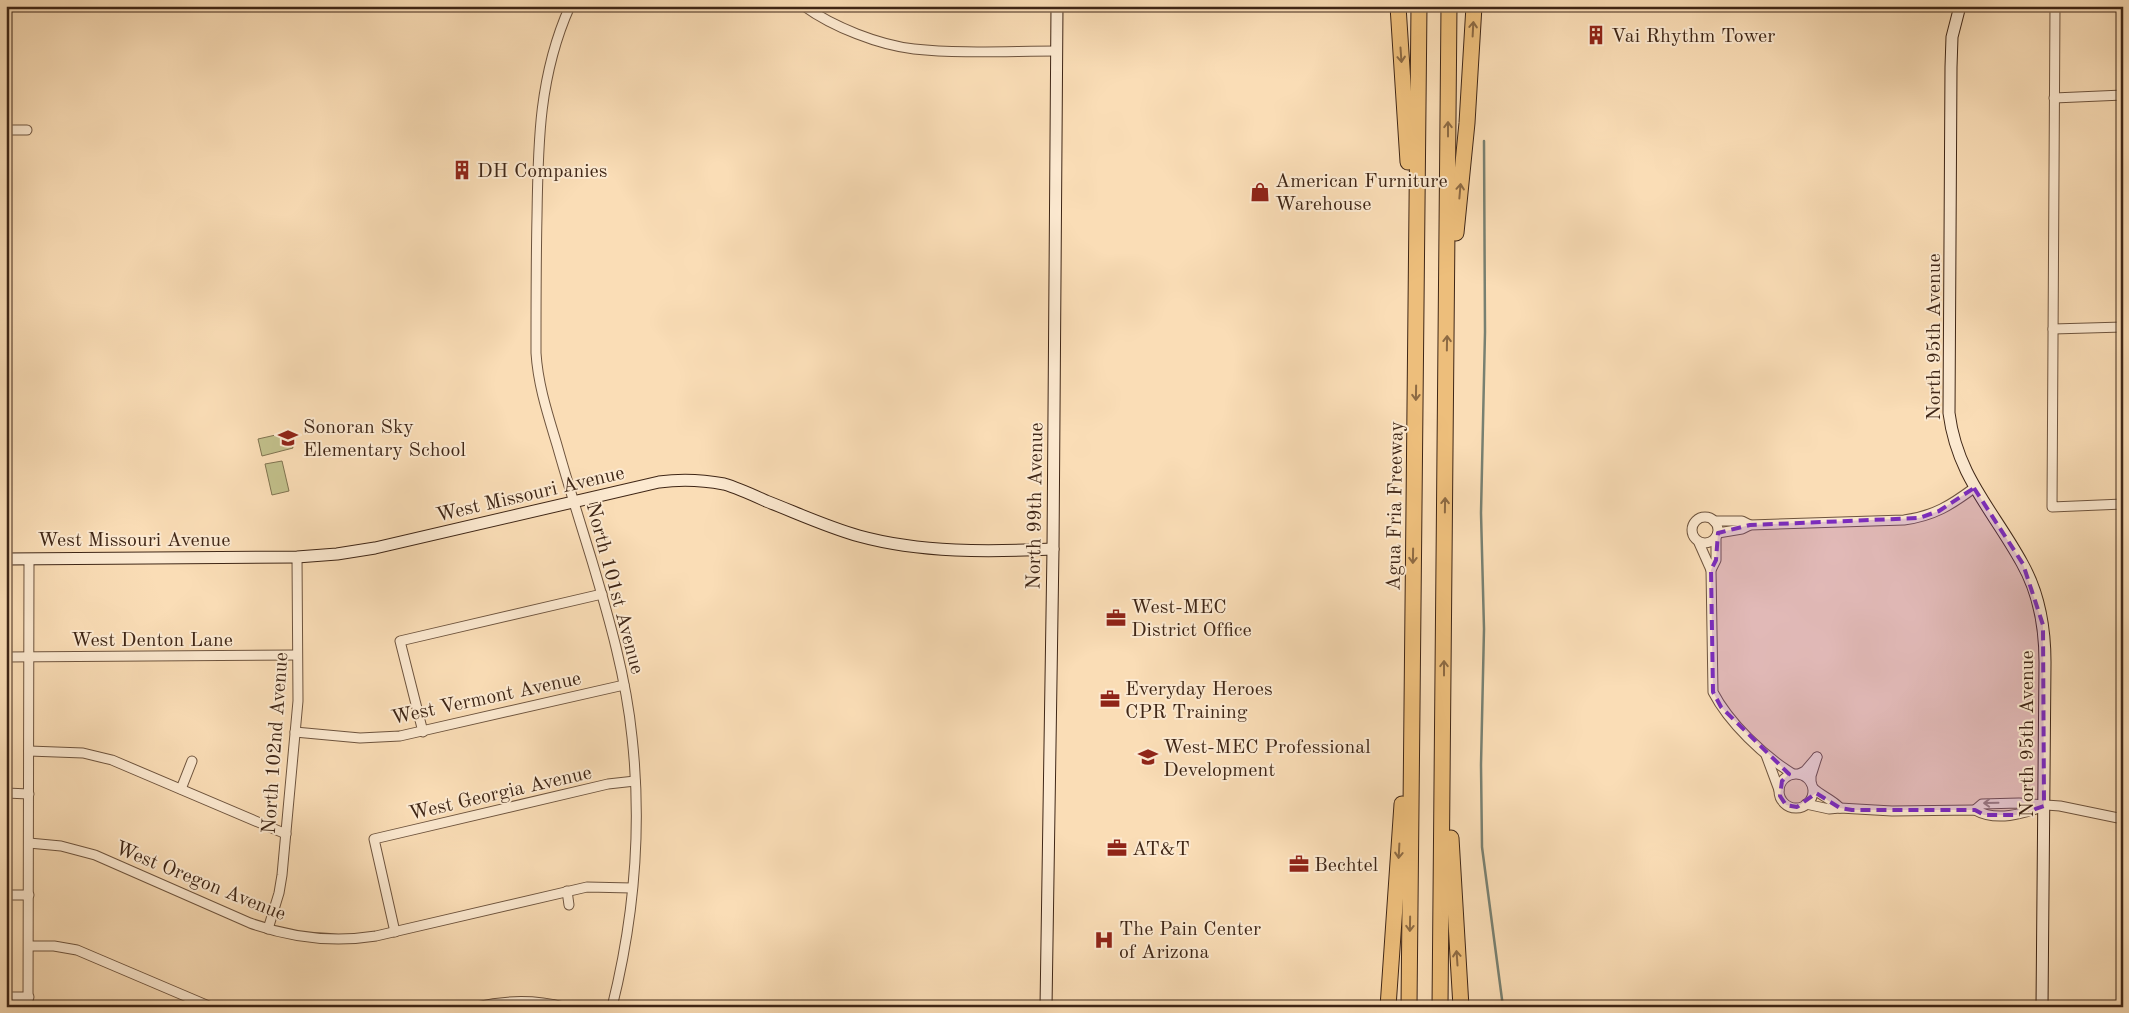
<svg xmlns="http://www.w3.org/2000/svg" width="2129" height="1013" font-family="'Old Standard TT',serif">
<style>
.grass{fill:#c2c08b;stroke:#807350}
.lines{fill:none;stroke-linecap:round;stroke-linejoin:round}
.stream{stroke:#788071;stroke-width:2.5}
.street-casing{stroke:#6e543e;stroke-width:11}
.secondary-casing{stroke:#3f2616;stroke-width:13}
.highway-casing{stroke:#3f2616;stroke-width:17}
.street{stroke:#fce9d0;stroke-width:9}
.secondary{stroke:#fce9d0;stroke-width:11}
.highway{stroke:#edbe7b;stroke-width:15}
.oneway{stroke:#8d6a43}
.oneway2{stroke:#9e8873}
.marked{fill:#7b2cbf;fill-opacity:0.2;stroke:#7b2cbf;stroke-width:4;stroke-dasharray:10 6;stroke-linejoin:round}
.labels{text-anchor:middle;stroke-width:4;stroke-linejoin:round;paint-order:stroke}
.poi-label{font-size:20px;fill:#3f2616;stroke:#fce9d0;text-anchor:start}
.street-label{font-size:20px;fill:#3f2616;stroke:#fce9d0}
</style>
<rect width="100%" height="100%" fill="#faddb6"/>
<filter id="stains"><feTurbulence type="fractalNoise" baseFrequency=".004" numOctaves="4"/><feColorMatrix values="0 0 0 0 .2 0 0 0 0 .09 0 0 0 0 .02 0 0 0 .5 -.17"/></filter>
<radialGradient id="worn" r=".72"><stop offset=".6" stop-color="#630" stop-opacity="0"/><stop offset="1" stop-color="#630" stop-opacity=".3"/></radialGradient>
<g class="grass">
<polygon points="289,432 293,448 262,456 258,439"/>
<polygon points="282,461 289,491 272,495 265,464"/>
</g>
<g class="lines">
<polyline class="stream" points="1484,141 1485,332 1481,513 1484,629 1481,765 1482,847 1503,1007"/>
<defs>
<g id="street">
<path d="M570,6C539,75 538,142 537,216C536,262 536,308 536,353C538,385 548,415 557,445C568,484 580,522 592,561C609,618 626,677 632,737C642,827 634,919 612,1007"/>
<path d="M804,6C833,27 879,45 914,49C961,54 1010,51 1057,51"/>
<polyline points="2055,6 2052,507 2123,504"/>
<polyline points="2054,98 2123,95"/>
<polyline points="6,130 27,130"/>
<polyline points="2053,329 2123,327"/>
<circle cx="1705" cy="530" r="13"/>
<polyline points="1714,521 1742,521 1750,525"/>
<path d="M1718,533L1742,529L1750,525L1904,520C1934,516 1951,505 1974,488"/>
<path d="M1716,537V560L1711,570L1713,692C1729,723 1764,756 1793,774"/>
<polyline points="1699,543 1711,570"/>
<polyline points="6,657 297,655"/>
<polyline points="295,732 360,738 400,736 624,685"/>
<polyline points="423,732 400,641 602,594"/>
<polyline points="29,751 83,753 112,760 286,834"/>
<polyline points="1766,755 1779,790"/>
<polyline points="1799,774 1805,771 1817,757"/>
<circle cx="1796" cy="791" r="17"/>
<polyline points="1811,783 1811,776 1817,757"/>
<path d="M1813,788C1821,796 1832,799 1840,808"/>
<polyline points="181,789 192,761"/>
<polyline points="6,793 29,794"/>
<path d="M1806,804L1829,809L1840,808L1892,811L1975,810C1996,822 2023,814 2044,806"/>
<polyline points="1975,810 1982,804 2019,803 2060,806 2123,819"/>
<path d="M29,843L61,846L95,855L250,923C292,938 332,943 376,936L587,887L632,888"/>
<polyline points="567,891 569,905"/>
<polyline points="6,895 29,895"/>
<polyline points="268,929 279,893 282,875 298,701 297,557"/>
<polyline points="395,932 374,839 608,784 635,781"/>
<polyline points="29,946 54,946 77,950 211,1007"/>
<polyline points="6,997 29,997"/>
<polyline points="28,1007 29,559"/>
<path d="M476,1007C506,1000 533,999 564,1007"/>
</g>
<g id="secondary">
<path d="M1960,6L1952,37L1951,67L1949,413C1957,476 1993,510 2022,563C2039,593 2045,627 2045,662L2042,1007"/>
<path d="M6,559L297,557L337,554L375,548L659,482C681,479 703,480 724,484C738,488 753,495 766,501C797,513 827,527 859,536C921,553 989,552 1053,549"/>
<polyline points="1046,1007 1053,549 1057,6"/>
</g>
<g id="highway">
<polyline points="1398,6 1408,162"/>
<polyline points="1456,233 1467,123 1474,6"/>
<polyline points="1451,838 1461,1007"/>
<polyline points="1388,1007 1402,804"/>
<polyline points="1409,1007 1419,6"/>
<polyline points="1440,1007 1449,6"/>
</g>
</defs>
<use href="#street" class="street-casing"/>
<use href="#secondary" class="secondary-casing"/>
<use href="#highway" class="highway-casing"/>
<use href="#street" class="street"/>
<use href="#secondary" class="secondary"/>
<use href="#highway" class="highway"/>
</g>
<defs><path id="oneway-shaft" d="M-6 0H5M1.5-3L5.5 0L1.5 3" fill="none" stroke-width="1.6" stroke-linecap="round" stroke-linejoin="round" transform="scale(1.25)"/></defs>
<g class="oneway">
<use href="#oneway-shaft" transform="translate(1473 29) rotate(-87)"/>
<use href="#oneway-shaft" transform="translate(1401 55) rotate(86)"/>
<use href="#oneway-shaft" transform="translate(1448 129) rotate(-90)"/>
<use href="#oneway-shaft" transform="translate(1460 191) rotate(-85)"/>
<use href="#oneway-shaft" transform="translate(1447 343) rotate(-89)"/>
<use href="#oneway-shaft" transform="translate(1416 393) rotate(91)"/>
<use href="#oneway-shaft" transform="translate(1445 505) rotate(-89)"/>
<use href="#oneway-shaft" transform="translate(1413 556) rotate(91)"/>
<use href="#oneway-shaft" transform="translate(1444 668) rotate(-90)"/>
<use href="#oneway-shaft" transform="translate(1399 851) rotate(93)"/>
<use href="#oneway-shaft" transform="translate(1410 924) rotate(91)"/>
<use href="#oneway-shaft" transform="translate(1457 958) rotate(-94)"/>
</g>
<use class="oneway2" href="#oneway-shaft" transform="translate(1991 803) rotate(179)"/>
<path class="marked" d="M1974,488L2023,564L2043,625L2044,806L2018,815H1984L1975,810H1852L1840,808L1816,793L1797,807L1786,805L1780,796L1782,781L1789,774L1721,707L1713,692L1711,570L1716,560L1718,533L1750,525L1919,518L1939,511Z"/>
<defs>
<symbol id="building-bare" viewBox="-9 -9 18 18"><path d="M-4-6H4V6H1V3H-1V6H-4ZM-2.5-4.3h1.7v1.8h-1.7ZM.8-4.3h1.7v1.8H.8ZM-2.5-1h1.7V.8h-1.7ZM.8-1h1.7V.8H.8Z" fill="#8f2418" stroke="#fce9d0" stroke-width="2.5" paint-order="stroke"/></symbol>
<symbol id="shop-bare" viewBox="-9 -9 18 18"><path d="M-5-2.5h2.3a2.7 3.5 0 0 1 5.4 0H5L5.5 6h-11ZM-1.5-2.5h3a1.5 2.3 0 0 0-3 0Z" fill="#8f2418" stroke="#fce9d0" stroke-width="2.5" paint-order="stroke"/></symbol>
<symbol id="school-bare" viewBox="-9 -9 18 18"><path d="M0-5L7-2L0 1L-7-2ZM-4 1L0 2.5L4 1V4Q0 6-4 4Z" fill="#8f2418" stroke="#fce9d0" stroke-width="2.5" paint-order="stroke"/></symbol>
<symbol id="office-bare" viewBox="-9 -9 18 18"><path d="M-6-3h4V-5.5h4V-3h4V5H-6ZM-1-4.5V-3h2v-1.5ZM-6 0V1H6V0Z" fill="#8f2418" stroke="#fce9d0" stroke-width="2.5" paint-order="stroke"/></symbol>
<symbol id="university-bare" viewBox="-9 -9 18 18"><path d="M0-5L7-2L0 1L-7-2ZM-4 1L0 2.5L4 1V4Q0 6-4 4Z" fill="#8f2418" stroke="#fce9d0" stroke-width="2.5" paint-order="stroke"/></symbol>
<symbol id="hospital-bare" viewBox="-9 -9 18 18"><path d="M-5-5h3v3.5h4V-5h3V5h-3V1.5h-4V5h-3Z" fill="#8f2418" stroke="#fce9d0" stroke-width="2.5" paint-order="stroke"/></symbol>
</defs>
<g fill-rule="evenodd">
<use href="#building-bare" x="1582" y="21" width="28" height="28"/>
<use href="#building-bare" x="448" y="156" width="28" height="28"/>
<use href="#shop-bare" x="1246" y="178" width="28" height="28"/>
<use href="#school-bare" x="274" y="424" width="28" height="28"/>
<use href="#office-bare" x="1102" y="604" width="28" height="28"/>
<use href="#office-bare" x="1096" y="685" width="28" height="28"/>
<use href="#university-bare" x="1134" y="743" width="28" height="28"/>
<use href="#office-bare" x="1103" y="834" width="28" height="28"/>
<use href="#office-bare" x="1285" y="850" width="28" height="28"/>
<use href="#hospital-bare" x="1090" y="926" width="28" height="28"/>
</g>
<g class="labels">
<g class="poi-label">
<text x="1611" y="42">Vai Rhythm Tower</text>
<text x="477" y="177">DH Companies</text>
<text x="1275" y="187">American Furniture<tspan x="1275" dy="23">Warehouse</tspan></text>
<text x="303" y="433">Sonoran Sky<tspan x="303" dy="23">Elementary School</tspan></text>
<text x="1131" y="613">West-MEC<tspan x="1131" dy="23">District Office</tspan></text>
<text x="1125" y="695">Everyday Heroes<tspan x="1125" dy="23">CPR Training</tspan></text>
<text x="1163" y="753">West-MEC Professional<tspan x="1163" dy="23">Development</tspan></text>
<text x="1132" y="855">AT&amp;T</text>
<text x="1314" y="871">Bechtel</text>
<text x="1119" y="935">The Pain Center<tspan x="1119" dy="23">of Arizona</tspan></text>
</g>
<g class="street-label">
<text transform="translate(1933 337) rotate(-90)" y="7">North 95th Avenue</text>
<text transform="translate(530 493) rotate(-13)" y="7">West Missouri Avenue</text>
<text transform="translate(1034 506) rotate(-89)" y="7">North 99th Avenue</text>
<text transform="translate(1394 506) rotate(-89)" y="7">Agua Fria Freeway</text>
<text x="134" y="546">West Missouri Avenue</text>
<text transform="translate(616 588) rotate(75)" y="7">North 101st Avenue</text>
<text x="152" y="646">West Denton Lane</text>
<text transform="translate(486 697) rotate(-12)" y="7">West Vermont Avenue</text>
<text transform="translate(2026 734) rotate(-90)" y="7">North 95th Avenue</text>
<text transform="translate(274 743) rotate(-86)" y="7">North 102nd Avenue</text>
<text transform="translate(500 792) rotate(-13)" y="7">West Georgia Avenue</text>
<text transform="translate(201 880) rotate(22)" y="7">West Oregon Avenue</text>
</g>
</g>
<rect width="2129" height="1013" fill="none" stroke="#faddb6" stroke-width="25"/>
<rect x="8" y="8" width="2114" height="998" fill="none" stroke="#3f2616" stroke-width="2.5"/>
<rect x="12" y="12" width="2104" height="988" fill="none" stroke="#3f2616"/>
<rect width="100%" height="100%" filter="url(#stains)"/>
<rect width="100%" height="100%" fill="url(#worn)"/>
</svg>
